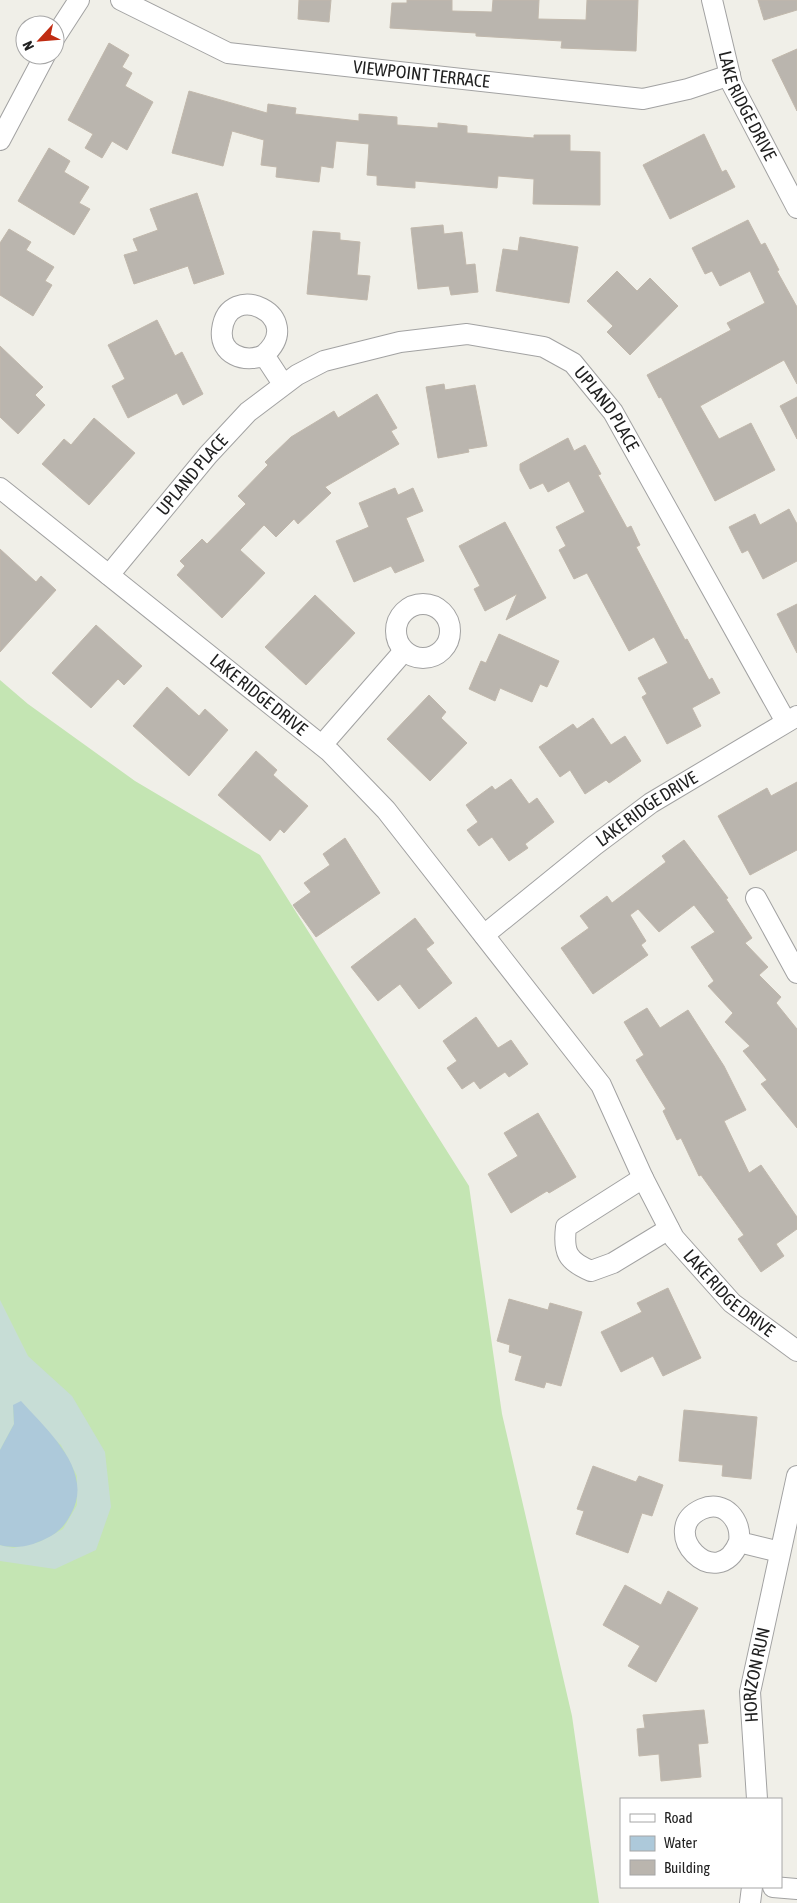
<svg xmlns="http://www.w3.org/2000/svg" width="797" height="1903" font-family="'Asap Condensed',sans-serif">
<style>
.grass{fill:#c4e5b3}
.wetland{fill:#c7ddd6}
.water{fill:#adc9da}
.building{fill:#bab5ae;stroke:#c1b8ac}
.lines{fill:none;stroke-linecap:round;stroke-linejoin:round}
.street-casing{stroke:#a2a2a2;stroke-width:22}
.street{stroke:#fff;stroke-width:20}
.labels{text-anchor:middle;stroke-width:5;stroke-linejoin:round;paint-order:stroke}
.street-label{font-size:18px;fill:#212121;stroke:#fff}
</style>
<rect width="100%" height="100%" fill="#f0efe8"/>
<polygon class="grass" points="0,680 28,704 135,781 260,855 469,1186 502,1414 572,1716 599,1903 0,1903"/>
<polygon class="wetland" points="0,1300 28,1356 72,1396 105,1452 111,1507 96,1550 55,1569 0,1561 0,1545 13,1548 39,1542 63,1529 77,1505 77,1476 61,1445 13,1405 14,1424 0,1450"/>
<path class="water" d="M21,1401C47,1430 95,1471 71,1514C65,1525 61,1530 51,1536C35,1545 18,1550 0,1545V1450L14,1424L13,1405Z"/>
<g class="building">
<polygon points="299,0 331,0 329,22 298,19"/>
<polygon points="407,0 452,0 452,11 492,12 493,0 539,0 538,19 586,20 587,0 638,0 636,51 561,48 562,41 476,36 476,33 390,28 392,3 407,3"/>
<polygon points="758,0 797,0 797,10 764,20"/>
<polygon points="109,43 129,55 122,67 132,73 125,86 153,102 127,150 112,141 102,158 85,148 93,134 68,120"/>
<polygon points="797,49 797,111 772,60"/>
<polygon points="189,91 267,113 268,104 296,108 295,114 359,121 359,114 397,117 397,125 438,128 438,123 467,126 467,133 534,138 534,135 570,135 570,151 600,152 600,205 533,204 534,179 498,176 497,188 415,181 415,188 377,185 377,176 367,175 369,144 336,141 333,168 321,166 319,182 276,177 277,167 261,165 264,140 232,131 223,166 172,153"/>
<polygon points="704,134 722,172 726,170 735,187 670,219 643,165"/>
<polygon points="49,148 70,161 64,172 89,187 79,203 90,209 74,235 18,201"/>
<polygon points="197,193 224,274 194,284 188,266 134,284 124,255 138,251 133,239 158,230 150,209"/>
<polygon points="748,220 761,245 765,243 779,270 777,271 797,307 797,384 784,360 700,406 719,439 751,423 775,470 715,501 661,397 659,398 647,375 731,330 727,323 765,303 750,271 720,286 712,271 705,274 692,248"/>
<polygon points="443,225 444,234 462,232 466,265 475,264 478,292 451,295 449,286 418,289 411,228"/>
<polygon points="9,229 31,242 26,250 54,267 45,281 52,285 33,316 0,295 0,243"/>
<polygon points="313,231 340,233 340,240 360,242 357,275 370,276 367,300 307,294"/>
<polygon points="520,237 578,247 569,303 496,291 503,249 518,251"/>
<polygon points="617,271 637,291 650,278 678,306 630,355 607,332 613,326 587,301"/>
<polygon points="157,320 175,356 182,352 203,394 183,405 177,393 128,418 112,386 125,379 108,345"/>
<polygon points="0,346 43,387 35,395 45,405 18,434 0,417"/>
<polygon points="444,384 445,390 475,385 487,446 468,449 469,452 438,458 426,387"/>
<polygon points="377,394 397,428 391,431 399,444 325,487 331,493 298,524 294,519 276,537 264,525 240,550 265,573 222,618 177,575 185,566 180,561 202,539 207,544 242,508 246,504 238,496 268,465 265,462 291,437 334,411 338,418"/>
<polygon points="797,397 797,439 780,406"/>
<polygon points="94,418 135,453 89,505 42,464 64,439 71,445"/>
<polygon points="568,438 574,451 585,445 601,474 598,475 627,528 631,526 640,545 636,547 685,640 687,639 709,680 712,678 720,693 692,708 701,726 667,744 642,697 647,694 638,678 668,663 654,637 629,651 587,573 574,579 559,550 566,546 556,527 585,512 569,481 548,492 543,483 530,489 520,470 520,464"/>
<polygon points="395,488 398,495 413,488 423,511 406,518 424,561 395,573 391,566 354,582 336,541 369,527 359,503"/>
<polygon points="789,509 797,524 797,561 763,579 748,550 742,553 729,527 755,514 760,525"/>
<polygon points="505,522 546,598 506,620 517,594 485,611 474,589 480,586 459,546"/>
<polygon points="0,549 36,582 41,576 56,590 0,652"/>
<polygon points="315,595 355,633 306,685 265,647"/>
<polygon points="797,604 797,653 777,614"/>
<polygon points="96,625 142,666 124,685 118,679 91,708 52,673"/>
<polygon points="499,634 559,661 547,687 540,684 532,702 500,688 495,701 469,689 481,661 486,663"/>
<polygon points="167,687 199,716 205,709 228,730 189,776 133,726"/>
<polygon points="429,695 446,712 441,718 467,743 430,781 387,739"/>
<polygon points="593,718 611,745 625,736 641,761 609,783 606,780 585,794 570,770 560,777 539,747 573,724 577,729"/>
<polygon points="256,751 277,770 273,775 308,806 284,833 280,829 270,841 218,795"/>
<polygon points="511,779 529,804 537,798 554,822 525,844 528,848 509,861 492,837 479,846 467,830 478,822 466,805 492,786 495,790"/>
<polygon points="797,782 797,850 750,875 718,816 767,788 771,796"/>
<polygon points="345,838 380,893 316,937 293,905 311,892 304,883 330,865 323,854"/>
<polygon points="684,840 728,898 726,899 752,938 745,943 768,967 759,975 781,997 776,1003 797,1029 797,1128 761,1084 767,1080 743,1051 750,1046 725,1022 733,1013 708,986 714,981 691,947 715,932 694,905 659,932 638,909 630,915 646,941 641,945 648,955 593,994 561,948 589,928 580,916 607,896 612,903 666,862 662,856"/>
<polygon points="415,918 434,943 426,949 452,983 419,1009 400,984 378,1001 351,967"/>
<polygon points="647,1008 660,1028 688,1010 724,1066 746,1110 724,1121 749,1173 761,1165 797,1217 797,1229 776,1244 784,1256 761,1272 738,1239 744,1235 701,1175 699,1176 681,1138 677,1140 663,1111 666,1109 636,1060 644,1055 624,1022"/>
<polygon points="476,1017 498,1048 511,1040 528,1064 509,1077 505,1072 480,1089 474,1081 462,1089 447,1068 457,1061 443,1041"/>
<polygon points="538,1113 576,1177 549,1193 547,1191 511,1213 488,1174 518,1156 504,1133"/>
<polygon points="668,1288 701,1358 663,1376 653,1356 621,1372 601,1332 642,1312 637,1303"/>
<polygon points="509,1299 548,1310 550,1303 582,1312 561,1386 546,1382 544,1388 515,1380 522,1356 509,1352 510,1345 497,1341"/>
<polygon points="684,1410 757,1417 751,1479 722,1476 723,1465 679,1461"/>
<polygon points="593,1466 636,1482 639,1476 663,1485 652,1516 642,1513 628,1553 576,1534 584,1511 577,1509"/>
<polygon points="625,1585 661,1605 668,1591 698,1608 656,1682 628,1666 640,1646 603,1625"/>
<polygon points="704,1710 708,1743 698,1744 701,1777 661,1781 659,1754 639,1756 637,1729 645,1728 643,1715"/>
</g>
<g class="lines">
<defs>
<g id="street">
<path id="s1" d="M121,0L228,53L643,99L688,89L730,75"/>
<path id="s2" d="M712,0L732,84L797,208"/>
<polyline points="55,37 79,0"/>
<polyline points="0,140 45,55"/>
<path d="M264,355C308,316 228,278 222,330C219,354 245,364 264,355L283,384"/>
<path id="s3" d="M0,488L330,752L386,810L601,1085L643,1178L674,1238L732,1303L797,1351"/>
<path id="s4" d="M109,575L208,455L248,412L297,375L324,361L400,342L467,334L544,347L573,363L613,412L786,722"/>
<circle cx="423" cy="631" r="27"/>
<polyline points="322,745 404,651"/>
<polyline points="756,898 797,973"/>
<path id="s5" d="M484,935L595,845L651,803L797,716"/>
<path d="M643,1178L566,1227C563,1252 567,1261 591,1271L613,1263L669,1229"/>
<path d="M739,1542C742,1521 725,1499 702,1509C655,1530 717,1596 739,1542L780,1552"/>
<path id="s6" d="M757,1799L750,1692L797,1476"/>
<polyline points="773,1887 797,1889"/>
<polyline points="750,1903 752,1887"/>
</g>
</defs>
<use href="#street" class="street-casing"/>
<use href="#street" class="street"/>
</g>
<g class="labels">
<g class="street-label">
<text dy="6" stroke="none"><textPath href="#s1" startOffset="314">VIEWPOINT TERRACE</textPath></text>
<text dy="6" stroke="none"><textPath href="#s2" startOffset="112">LAKE RIDGE DRIVE</textPath></text>
<text dy="6" stroke="none"><textPath href="#s4" startOffset="620">UPLAND PLACE</textPath></text>
<text dy="6" stroke="none"><textPath href="#s4" startOffset="130">UPLAND PLACE</textPath></text>
<text dy="6" stroke="none"><textPath href="#s3" startOffset="331">LAKE RIDGE DRIVE</textPath></text>
<text dy="6" stroke="none"><textPath href="#s5" startOffset="206">LAKE RIDGE DRIVE</textPath></text>
<text dy="6" stroke="none"><textPath href="#s3" startOffset="1100">LAKE RIDGE DRIVE</textPath></text>
<text dy="6" stroke="none"><textPath href="#s6" startOffset="125">HORIZON RUN</textPath></text>
</g>
</g>
<rect x="620" y="1798" width="162" height="90" fill="#ffffff" stroke="#a6a6a6"/>
<rect x="630" y="1814" width="25" height="8" fill="#ffffff" stroke="#a6a6a6"/>
<text x="664" y="1823" font-size="15" fill="#212121">Road</text>
<rect x="630" y="1836" width="25" height="15" fill="#adc9da" stroke="#a6a6a6"/>
<text x="664" y="1848" font-size="15" fill="#212121">Water</text>
<rect x="630" y="1860" width="25" height="15" fill="#bab5ae" stroke="#a6a6a6"/>
<text x="664" y="1873" font-size="15" fill="#212121">Building</text>
<g transform="translate(40 40) rotate(244)"><circle r="24" fill="#ffffff" stroke="#a6a6a6"/>
<path d="M0-4L9 19L0 12L-9 19Z" fill="#c02c12"/>
<text y="-8" font-size="14" font-weight="bold" text-anchor="middle" fill="#212121">N</text>
</g>
</svg>
